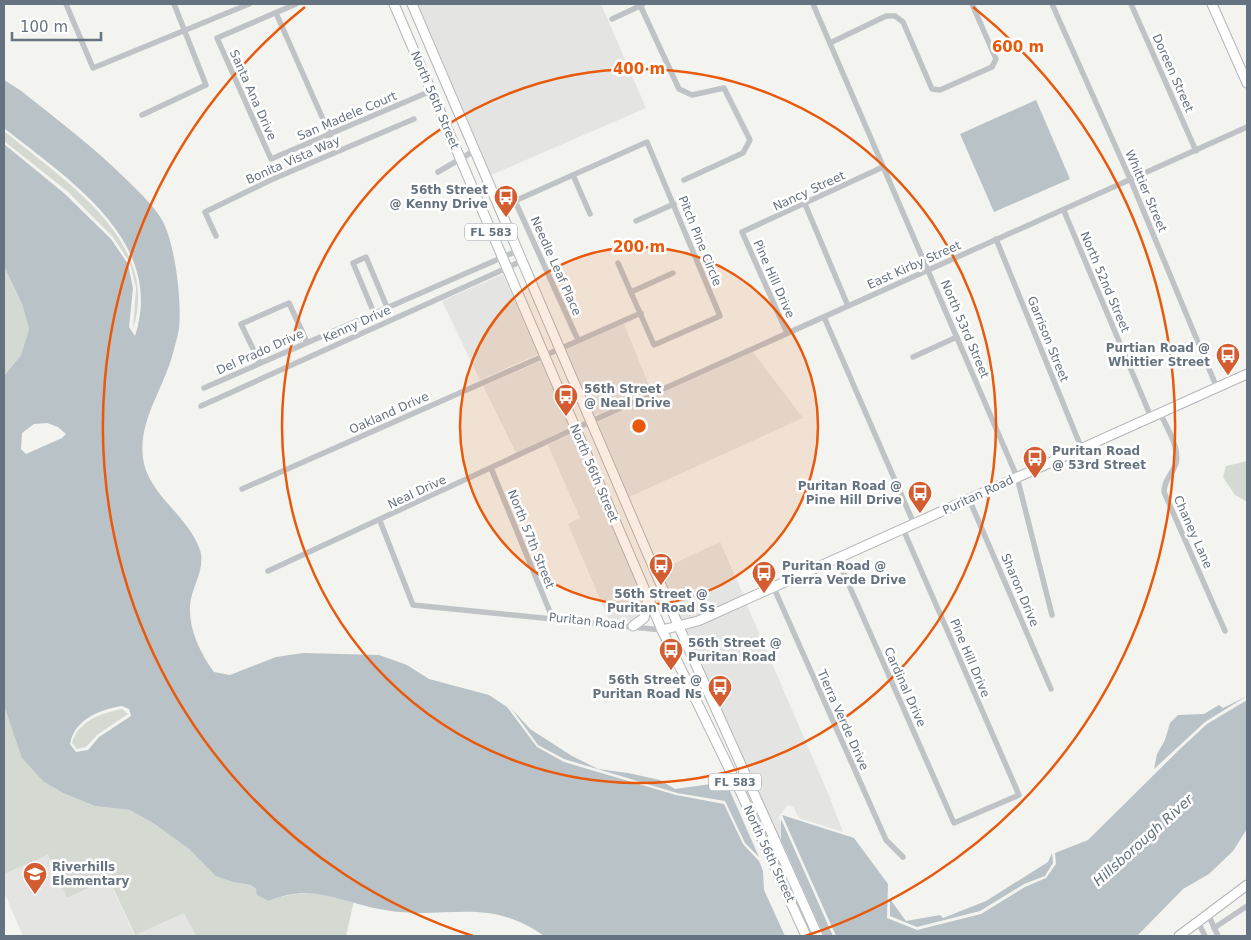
<svg xmlns="http://www.w3.org/2000/svg" width="1251" height="940" font-family="'DejaVu Sans',sans-serif">
<style>
.built{fill:#e4e5e3}
.green{fill:#d4dad1}
.water{fill:#b9c2c7;fill-rule:evenodd}
.lines{fill:none;stroke-linecap:round;stroke-linejoin:round}
.secondary-casing{stroke:#b2b6ba;stroke-width:11}
.primary-casing{stroke:#b3b6b9;stroke-width:11}
.street{stroke:#bfc3c6;stroke-width:5.5}
.secondary{stroke:#fff;stroke-width:9}
.primary{stroke:#fff;stroke-width:9}
.ring{fill:none;stroke:#e8590c;stroke-width:2.5}
.labels{text-anchor:middle;stroke-width:5;stroke-linejoin:round;paint-order:stroke}
.shield{fill:#fff;stroke:#939ca5;stroke-width:1}
.shield-label{font-size:11px;font-weight:bold;fill:#65727f}
.street-label{font-size:12px;fill:#65727f;stroke:#fff}
.poi-label{font-size:12px;font-weight:bold;fill:#65727f;stroke:#fff;text-anchor:start}
.water-label{font-size:14px;font-style:italic;fill:#61737c;stroke:#fff}
.centre{fill:#e8590c;stroke:#fff;stroke-width:2.5}
.ring-label{font-size:15px;text-anchor:middle;font-weight:bold;fill:#e8590c;stroke:#fff;stroke-width:5;stroke-linejoin:round;paint-order:stroke}
</style>
<rect width="100%" height="100%" fill="#f3f4f0"/>
<g class="built">
<polygon points="418,4 601,4 646,108 491,175"/>
<polygon points="503,274 538,354 480,380 442,301"/>
<polygon points="624,324 651,390 594,416 566,349"/>
<polygon points="753,352 803,418 629,497 597,422"/>
<polygon points="541,361 570,427 516,453 483,386"/>
<polygon points="573,433 645,598 642,615 634,621 609,620 568,524 580,518 548,445"/>
<polygon points="720,542 744,596 697,618 682,622 660,570"/>
<polygon points="746,603 830,798 843,832 799,818 793,807 788,805 779,816 782,829 781,840 763,806 685,629"/>
<polygon points="48,855 67,898 109,880 134,935 185,912 196,936 23,936 4,892 4,874"/>
</g>
<g class="green">
<path d="M4,131C62,179 162,241 133,329L136,288L130,263L113,237L67,191L4,141Z"/>
<polygon points="4,266 22,304 29,329 21,355 4,376"/>
<polygon points="1247,461 1247,502 1235,495 1223,477 1226,466"/>
<path d="M4,705L44,782L63,793L95,806L130,810L156,825L189,849L216,875L233,882L251,885L269,901C298,889 325,893 354,901L346,936H196L184,913L135,935L109,879L67,898L48,855L4,874Z"/>
<path d="M122,709L128,714L97,735L86,747L77,749L72,743C78,721 101,713 122,709Z"/>
</g>
<g class="water">
<path d="M4,80L20,90C58,120 96,149 130,183C141,194 154,206 162,220C175,242 182,302 179,328C178,336 175,345 173,353C164,388 138,421 143,458C148,495 188,515 200,550C206,570 191,587 190,606C189,630 200,653 214,672L230,675L276,657L303,653L379,655L407,665L429,679L489,695L507,707L537,747L564,762L676,795L724,804L743,844L759,861L763,871L764,890L785,936H544C487,895 445,921 385,910C342,903 313,882 269,901L257,895L256,889L251,885L233,882L216,876L189,849L156,825L130,810L95,806L63,793L44,782L22,758L4,705V376L21,355L29,329L22,304L4,266V144L65,194L111,239L128,264L133,288L129,327L135,336C166,241 68,179 4,128ZM47,423L58,427L66,434L62,438L26,454L21,449L22,433L34,424ZM122,706L129,709L131,716L99,737L88,750L76,752L70,744C75,719 99,710 122,706Z"/>
<polygon points="1036,100 1070,179 994,212 960,134"/>
<polygon points="1247,696 1205,722 1154,769 1157,754 1165,740 1170,723 1178,715 1204,714 1219,705 1223,708"/>
<polygon points="1247,700 1247,829 1233,851 1209,874 1183,889 1137,936 836,936 782,815 854,838 888,884 887,918 917,930 981,914 1025,887 1046,878 1056,864 1055,853 1088,840 1181,748 1207,724"/>
<polygon points="511,708 530,729 572,756 598,769 628,773 660,780 675,789 726,782 759,857 745,843 725,801 677,793 564,759 538,745"/>
<polygon points="781,819 833,936 824,936 781,840"/>
<polygon points="1052,853 1053,863 1045,876 1024,884 980,911 917,927 890,916 890,899 906,921 940,915 943,918 986,901 1048,862"/>
</g>
<g class="lines">
<defs>
<g id="secondary">
<polyline points="1212,4 1247,83"/>
<polyline points="662,630 698,621 1247,374"/>
<polyline points="1179,936 1247,885"/>
</g>
<g id="primary">
<polyline points="394,4 662,630 742,795 806,936"/>
<polyline points="412,4 679,627 818,936"/>
<polyline points="633,626 644,618 648,598"/>
</g>
</defs>
<use href="#secondary" class="secondary-casing"/>
<use href="#primary" class="primary-casing"/>
<g class="street">
<polyline points="66,4 93,68 249,4"/>
<polyline points="296,4 217,38 271,159 431,91"/>
<polyline points="813,4 1017,477 1052,615"/>
<polyline points="1052,4 1131,181 1217,388"/>
<polyline points="1131,4 1196,151"/>
<polyline points="640,5 679,89 692,95 724,88 750,140 743,153 684,180"/>
<polyline points="276,13 330,135"/>
<polyline points="612,19 642,5"/>
<polyline points="830,43 886,16 895,16 903,22 932,89 940,90 992,67 996,59 972,4"/>
<polyline points="142,115 206,85 174,4"/>
<polyline points="438,172 474,151"/>
<polyline points="573,175 590,214"/>
<polyline points="515,201 578,340"/>
<polyline points="805,204 848,306"/>
<polyline points="499,208 647,142 720,316 654,345 618,263"/>
<polyline points="1064,211 1151,417"/>
<polyline points="636,221 674,204"/>
<polyline points="216,236 205,212 273,179 414,119"/>
<polyline points="996,239 1081,447"/>
<polyline points="631,292 673,273"/>
<polyline points="374,313 353,263 366,257 387,307"/>
<polyline points="824,317 914,524"/>
<polyline points="787,333 742,232 883,167"/>
<polyline points="913,357 957,337"/>
<polyline points="260,363 241,324 289,303 307,342"/>
<polyline points="204,388 517,251"/>
<polyline points="201,406 522,261"/>
<path d="M1160,413C1166,426 1180,448 1176,463C1173,474 1164,479 1164,492L1225,631"/>
<polyline points="491,468 552,617"/>
<polyline points="242,489 641,313"/>
<polyline points="969,499 1051,689"/>
<polyline points="380,521 413,605 662,630"/>
<polyline points="837,558 954,823 1019,795 903,529"/>
<polyline points="268,571 574,429 1247,127"/>
<polyline points="773,586 886,840 903,857"/>
<polyline points="1208,914 1218,936"/>
<polyline points="1198,922 1205,936"/>
<polyline points="1214,928 1247,906"/>
</g>
<use href="#secondary" class="secondary"/>
<use href="#primary" class="primary"/>
</g>
<circle cx="639" cy="426" r="179" fill="#e8590c" fill-opacity=".12"/>
<g class="ring">
<circle cx="639" cy="426" r="179"/>
<circle cx="639" cy="426" r="357"/>
<path d="M473 936A536 536 0 0 1 305 7M973 7A536 536 0 0 1 805 936"/>
</g>
<defs>
<symbol id="bus-pin" viewBox="-11 -11 22 30"><path d="M0 17L-7.5 6A9.5 9.5 0 1 1 7.5 6Z" fill="#d35c30" stroke="#fff"/><path d="M-5-6H5V4H4V6H2V4H-2V6H-4V4H-5ZM-3.5-4V0h7V-4ZM-3.5 1.2v1.5H-2V1.2ZM2 1.2v1.5H3.5V1.2Z" fill="#fff"/></symbol>
<symbol id="school-pin" viewBox="-11 -11 22 30"><path d="M0 17L-7.5 6A9.5 9.5 0 1 1 7.5 6Z" fill="#d35c30" stroke="#fff"/><path d="M0-5L7-2L0 1L-7-2ZM-4 1L0 2.5L4 1V4Q0 6-4 4Z" fill="#fff"/></symbol>
</defs>
<g fill-rule="evenodd">
<use href="#bus-pin" x="492" y="183" width="28" height="38"/>
<use href="#bus-pin" x="1214" y="341" width="28" height="38"/>
<use href="#bus-pin" x="552" y="382" width="28" height="38"/>
<use href="#bus-pin" x="1021" y="444" width="28" height="38"/>
<use href="#bus-pin" x="906" y="479" width="28" height="38"/>
<use href="#bus-pin" x="647" y="551" width="28" height="38"/>
<use href="#bus-pin" x="750" y="559" width="28" height="38"/>
<use href="#bus-pin" x="657" y="636" width="28" height="38"/>
<use href="#bus-pin" x="706" y="673" width="28" height="38"/>
<use href="#school-pin" x="21" y="860" width="28" height="38"/>
</g>
<g class="labels">
<g class="shield">
<rect x="465" y="223.5" width="52" height="17" rx="4"/>
<rect x="709" y="773.5" width="52" height="17" rx="4"/>
</g>
<g class="shield-label">
<text x="491" y="236">FL 583</text>
<text x="735" y="786">FL 583</text>
</g>
<g class="street-label">
<text transform="translate(1173 73) rotate(66)" y="4">Doreen Street</text>
<text transform="translate(253 95) rotate(66)" y="4">Santa Ana Drive</text>
<text transform="translate(435 100) rotate(67)" y="4">North 56th Street</text>
<text transform="translate(347 116) rotate(-23)" y="4">San Madele Court</text>
<text transform="translate(293 160) rotate(-24)" y="4">Bonita Vista Way</text>
<text transform="translate(809 191) rotate(-25)" y="4">Nancy Street</text>
<text transform="translate(1146 191) rotate(67)" y="4">Whittier Street</text>
<text transform="translate(700 241) rotate(68)" y="4">Pitch Pine Circle</text>
<text transform="translate(914 265) rotate(-24)" y="4">East Kirby Street</text>
<text transform="translate(556 266) rotate(66)" y="4">Needle Leaf Place</text>
<text transform="translate(774 279) rotate(66)" y="4">Pine Hill Drive</text>
<text transform="translate(1105 282) rotate(67)" y="4">North 52nd Street</text>
<text transform="translate(357 324) rotate(-24)" y="4">Kenny Drive</text>
<text transform="translate(965 329) rotate(67)" y="4">North 53rd Street</text>
<text transform="translate(1048 339) rotate(68)" y="4">Garrison Street</text>
<text transform="translate(260 352) rotate(-24)" y="4">Del Prado Drive</text>
<text transform="translate(389 413) rotate(-24)" y="4">Oakland Drive</text>
<text transform="translate(594 473) rotate(67)" y="4">North 56th Street</text>
<text transform="translate(417 492) rotate(-25)" y="4">Neal Drive</text>
<text transform="translate(978 495) rotate(-25)" y="4">Puritan Road</text>
<text transform="translate(1193 532) rotate(66)" y="4">Chaney Lane</text>
<text transform="translate(531 539) rotate(68)" y="4">North 57th Street</text>
<text transform="translate(1020 590) rotate(67)" y="4">Sharon Drive</text>
<text transform="translate(587 621) rotate(6)" y="4">Puritan Road</text>
<text transform="translate(970 658) rotate(67)" y="4">Pine Hill Drive</text>
<text transform="translate(905 687) rotate(66)" y="4">Cardinal Drive</text>
<text transform="translate(843 720) rotate(66)" y="4">Tierra Verde Drive</text>
<text transform="translate(769 854) rotate(65)" y="4">North 56th Street</text>
</g>
<g class="poi-label">
<text x="488" y="194" text-anchor="end">56th Street<tspan x="488" dy="14">@ Kenny Drive</tspan></text>
<text x="1210" y="352" text-anchor="end">Purtian Road @<tspan x="1210" dy="14">Whittier Street</tspan></text>
<text x="584" y="393">56th Street<tspan x="584" dy="14">@ Neal Drive</tspan></text>
<text x="1052" y="455">Puritan Road<tspan x="1052" dy="14">@ 53rd Street</tspan></text>
<text x="902" y="490" text-anchor="end">Puritan Road @<tspan x="902" dy="14">Pine Hill Drive</tspan></text>
<text x="782" y="570">Puritan Road @<tspan x="782" dy="14">Tierra Verde Drive</tspan></text>
<text x="661" y="598" text-anchor="middle">56th Street @<tspan x="661" dy="14">Puritan Road Ss</tspan></text>
<text x="688" y="647">56th Street @<tspan x="688" dy="14">Puritan Road</tspan></text>
<text x="702" y="684" text-anchor="end">56th Street @<tspan x="702" dy="14">Puritan Road Ns</tspan></text>
<text x="52" y="871">Riverhills<tspan x="52" dy="14">Elementary</tspan></text>
</g>
<g class="water-label">
<text transform="translate(1143 840) rotate(-42)" y="5">Hillsborough River</text>
</g>
</g>
<circle cx="639" cy="426" r="8" class="centre"/>
<g class="ring-label">
<text x="1018" y="52">600 m</text>
<text x="639" y="74">400 m</text>
<text x="639" y="252">200 m</text>
</g>
<rect width="1251" height="940" fill="none" stroke="#65727f" stroke-width="10"/>
<path d="M12 32v8h89v-8" fill="none" stroke="#65727f" stroke-width="2.5"/>
<text x="20" y="32" font-size="15" fill="#65727f" stroke="#ffffff" stroke-width="4" paint-order="stroke">100 m</text>
</svg>
